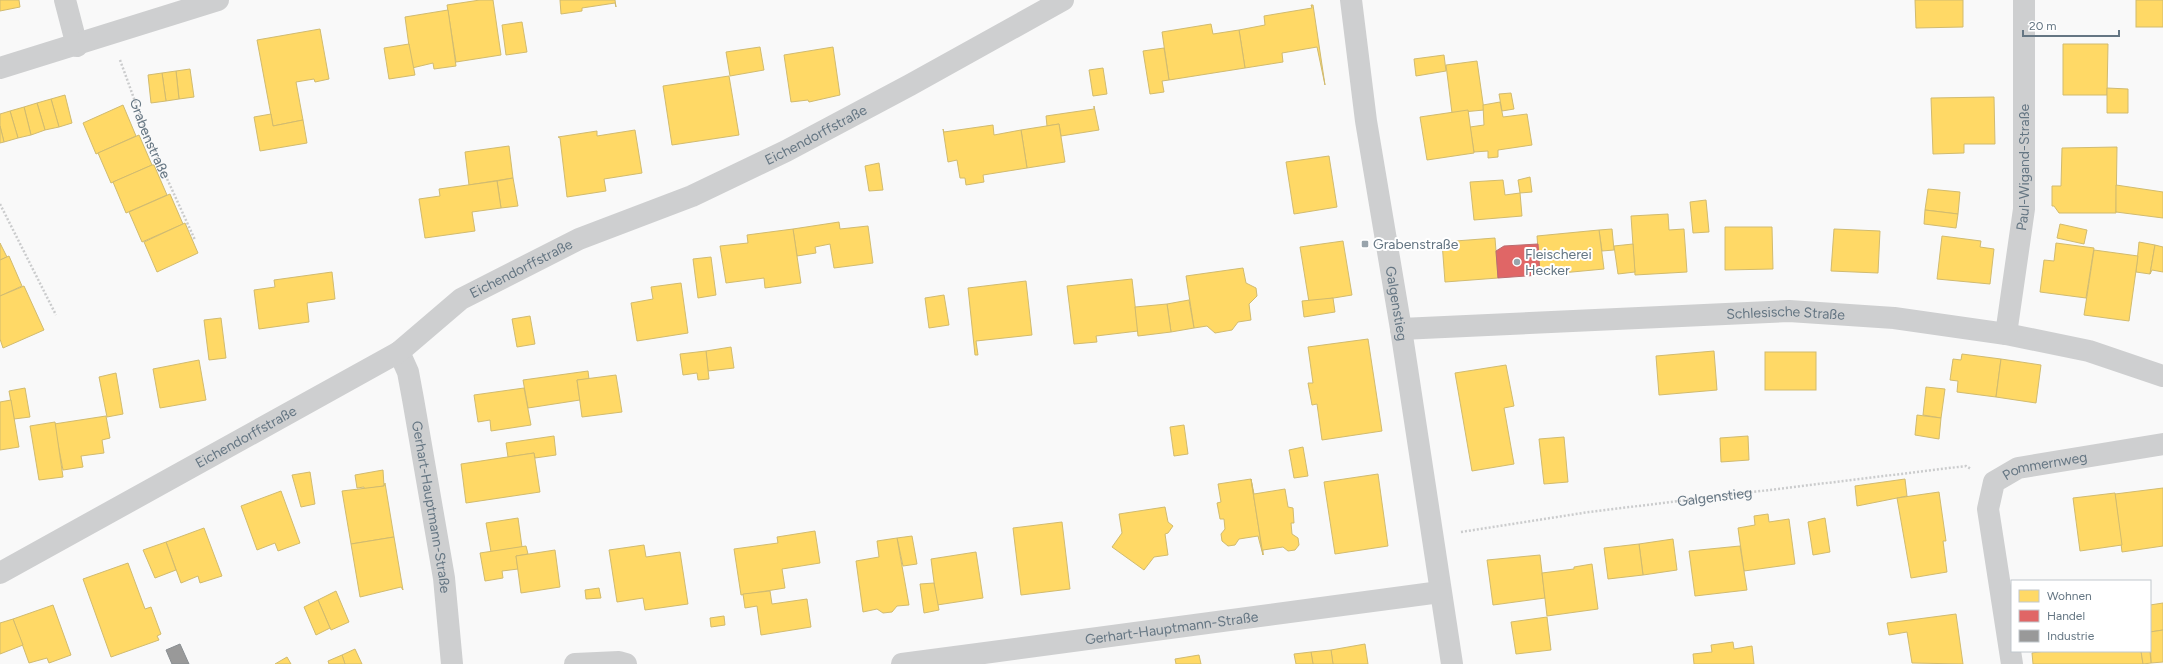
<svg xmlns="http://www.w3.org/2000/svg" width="2163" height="664" font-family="Figtree,sans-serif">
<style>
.homes{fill:#ffd966;stroke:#d1bb6f}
.shops{fill:#e06666;stroke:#bb6b6f}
.industry{fill:#999;stroke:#898e92}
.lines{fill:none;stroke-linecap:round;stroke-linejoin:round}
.path{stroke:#cbcccd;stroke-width:2.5;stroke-dasharray:2 2;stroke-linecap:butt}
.minor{stroke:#cecfd0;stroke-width:22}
.poi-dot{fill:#99a4ac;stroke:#fff;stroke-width:1.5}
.labels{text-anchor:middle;stroke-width:4;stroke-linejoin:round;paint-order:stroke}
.street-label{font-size:14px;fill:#657683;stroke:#fff}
.poi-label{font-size:14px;fill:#657683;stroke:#fff;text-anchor:start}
</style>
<rect width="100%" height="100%" fill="#f9f9f9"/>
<g class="homes">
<polygon points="0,0 19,0 20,7 0,11"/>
<polygon points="480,0 493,0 501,55 456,62 447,5"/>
<polygon points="560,0 615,0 616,7 615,3 582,8 582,11 561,14"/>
<polygon points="1915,0 1963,0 1963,27 1916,28"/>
<rect x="2136" y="0" width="27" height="27"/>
<polygon points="1311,5 1313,5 1325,85 1317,47 1282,53 1283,62 1245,68 1239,30 1265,25 1264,16 1312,8"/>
<polygon points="448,10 456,66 434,69 433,63 412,68 405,17"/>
<polygon points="522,22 527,52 506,55 502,25"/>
<polygon points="1211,24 1213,34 1239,30 1245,68 1169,80 1162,32"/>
<polygon points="320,29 329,79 315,82 314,79 296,82 303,120 273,126 257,40"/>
<polygon points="409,44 415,75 389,79 384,48"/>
<polygon points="2063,44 2108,44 2107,95 2063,95"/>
<polygon points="760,47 764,70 730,76 726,52"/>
<polygon points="833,47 840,95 809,102 808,100 791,102 784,55"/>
<polygon points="1164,48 1169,80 1162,81 1164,92 1150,94 1143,51"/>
<polygon points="1444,55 1446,71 1416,76 1414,59"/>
<polygon points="1477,61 1484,110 1452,113 1446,65"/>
<polygon points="1103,68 1107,94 1093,96 1089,70"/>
<polygon points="190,69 194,97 179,99 176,71"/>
<polygon points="176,71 179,99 166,101 162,73"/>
<polygon points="162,73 166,101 151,103 148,75"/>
<polygon points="729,76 739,135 672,145 663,86"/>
<polygon points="2107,88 2128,89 2128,113 2107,113"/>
<polygon points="1511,93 1514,109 1502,111 1499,94"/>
<polygon points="65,95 72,123 59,127 51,99"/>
<polygon points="1994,97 1995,144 1964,144 1964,153 1933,154 1931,98"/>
<polygon points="51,99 59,127 45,130 37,103"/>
<polygon points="1500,102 1503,117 1527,114 1532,145 1498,150 1498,157 1488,158 1488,151 1474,152 1470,127 1484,125 1483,105"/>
<polygon points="37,103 45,130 31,135 24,107"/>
<polygon points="123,105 136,136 96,154 83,123"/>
<polygon points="1094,106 1099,130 1061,136 1059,124 1047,126 1046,116 1094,109"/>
<polygon points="24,107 31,135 18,138 10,111"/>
<polygon points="1468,110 1474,153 1427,160 1420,117"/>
<polygon points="10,111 18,138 4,142 0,126 0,114"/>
<polygon points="271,114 273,126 303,120 307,143 260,151 254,117"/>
<polygon points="1059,124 1065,162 1027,168 1021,130"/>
<polygon points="993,125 994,135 1021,130 1027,168 983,175 984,182 966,185 965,178 960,178 957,160 948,162 943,129 944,132"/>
<polygon points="0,126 4,142 0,143"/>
<polygon points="635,130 642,173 604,179 606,191 567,197 560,138 558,137 597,131 597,136"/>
<polygon points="139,135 152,165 111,183 98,153"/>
<polygon points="509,146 513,178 469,185 465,152"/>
<polygon points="2117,147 2116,213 2059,213 2054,206 2052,206 2052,186 2061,186 2062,148"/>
<polygon points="1329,156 1337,207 1294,214 1286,162"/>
<polygon points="879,163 883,190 869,191 865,166"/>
<polygon points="152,165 154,165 167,195 126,213 113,182"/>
<polygon points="1530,177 1532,192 1520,193 1518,180"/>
<polygon points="513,178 518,206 501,208 497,181"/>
<polygon points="1503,180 1505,195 1520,193 1522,216 1474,220 1470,182"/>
<polygon points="497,181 501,208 472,212 475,231 425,238 419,199 440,196 439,189"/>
<polygon points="2116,185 2163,192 2163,218 2116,212"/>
<polygon points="1928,189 1960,192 1958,214 1925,210"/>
<polygon points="170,194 183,224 142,242 129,212"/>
<polygon points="1706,200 1709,232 1693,233 1690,202"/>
<polygon points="1925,210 1958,214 1956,228 1924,224"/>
<polygon points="1668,214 1669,230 1684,229 1687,272 1635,275 1631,216"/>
<polygon points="839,222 840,229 868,226 873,263 834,268 830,244 815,247 816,253 797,256 793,229"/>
<polygon points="185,223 198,253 157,272 144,242"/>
<polygon points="2060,224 2087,230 2084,244 2057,238"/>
<polygon points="1725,227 1772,227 1773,269 1725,270"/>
<polygon points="793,229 801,283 765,288 764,278 726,283 720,246 748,243 747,235"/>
<polygon points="1612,229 1614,250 1602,251 1599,230"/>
<polygon points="1834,229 1880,231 1878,273 1831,271"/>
<polygon points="1599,230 1604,269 1540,275 1537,236"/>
<polygon points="1942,236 1981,241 1980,247 1994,249 1990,284 1937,279"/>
<polygon points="1495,238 1498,278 1445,282 1442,242"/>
<polygon points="1343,241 1352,295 1309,302 1300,247"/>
<polygon points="2139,242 2155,245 2150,274 2136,272"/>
<polygon points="0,243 7,257 0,260"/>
<polygon points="2056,243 2094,248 2086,298 2040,292 2044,260 2054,261"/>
<polygon points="1633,244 1635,272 1618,274 1614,246"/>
<polygon points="2155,245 2163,247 2163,272 2152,270 2150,274"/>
<polygon points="2094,250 2138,256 2129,321 2084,315"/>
<polygon points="9,256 22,286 0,296 0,260"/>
<polygon points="711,257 716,295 698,298 693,259"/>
<polygon points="1243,268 1246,283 1256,288 1257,296 1249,304 1251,320 1238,322 1232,330 1215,333 1207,326 1194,328 1186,276"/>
<polygon points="332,272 335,299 307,303 309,322 259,329 254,290 275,287 274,280"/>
<polygon points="1132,279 1138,331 1096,336 1097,342 1074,344 1067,286"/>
<polygon points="1026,281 1032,335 976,341 978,355 975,355 968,288"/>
<polygon points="681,283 688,333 637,341 631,303 653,299 651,287"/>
<polygon points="24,286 44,330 3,348 0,339 0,296"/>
<polygon points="944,295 949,325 929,328 925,298"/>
<polygon points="1333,298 1335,312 1304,317 1302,301"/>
<polygon points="1189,300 1194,328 1171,332 1167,304"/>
<polygon points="1167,304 1171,332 1138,336 1135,307"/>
<polygon points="530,316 535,344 517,347 512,319"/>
<polygon points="221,318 226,358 209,360 204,320"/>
<polygon points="1368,339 1382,431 1322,440 1317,404 1312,405 1308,383 1313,383 1308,347"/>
<polygon points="731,347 734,368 708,371 706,351"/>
<polygon points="706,351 709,379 698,380 697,373 683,375 680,354"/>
<polygon points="1714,351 1717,390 1659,395 1656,356"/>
<rect x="1765" y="352" width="51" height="38"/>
<polygon points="1962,354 2001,359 1996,397 1957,392 1958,381 1950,380 1953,359 1961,360"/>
<polygon points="2001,359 2041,365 2036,403 1996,397"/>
<polygon points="199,360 206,400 160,408 153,369"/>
<polygon points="1506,365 1514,406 1504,408 1514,464 1472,471 1455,373"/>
<polygon points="588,371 589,379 577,380 580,400 528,408 523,380"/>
<polygon points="116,373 123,414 107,417 99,377"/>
<polygon points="616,375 622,412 582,417 577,380"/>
<polygon points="1926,387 1945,389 1941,418 1923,415"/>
<polygon points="25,388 30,417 14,419 9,391"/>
<polygon points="524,388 531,425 491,431 490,420 478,422 474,395"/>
<polygon points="11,400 19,447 0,450 0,402"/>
<polygon points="1917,415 1941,418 1939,439 1915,435"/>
<polygon points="106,416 110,438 102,440 104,453 81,456 83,467 63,470 54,424"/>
<polygon points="55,422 63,477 39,480 30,426"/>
<polygon points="1184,425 1188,454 1174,456 1170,427"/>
<polygon points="554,436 556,455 535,458 534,453 508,457 506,443"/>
<polygon points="1748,436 1749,460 1721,462 1720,438"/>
<polygon points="1564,437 1568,482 1544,484 1539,439"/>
<polygon points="1303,447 1308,476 1294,478 1289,450"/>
<polygon points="534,453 540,492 466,503 461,464"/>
<polygon points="383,470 384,486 364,489 364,487 357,488 355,475"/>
<polygon points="310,472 315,504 301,507 292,475"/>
<polygon points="1378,474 1388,546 1335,554 1324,482"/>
<polygon points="1251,479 1263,555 1258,536 1239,539 1235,545 1228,546 1222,541 1221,534 1225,529 1224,519 1220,519 1217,503 1221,502 1218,484"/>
<polygon points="1251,479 1254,494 1285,489 1288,507 1293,508 1294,523 1291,523 1292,534 1298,538 1299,545 1295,550 1288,551 1283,547 1263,550 1263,555"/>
<polygon points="1905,479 1907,496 1857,506 1855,486"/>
<polygon points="385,483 394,537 351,544 342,491 384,486"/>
<polygon points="2163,488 2163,546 2122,552 2115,494"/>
<polygon points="281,491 300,543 278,551 275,543 257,550 241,506"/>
<polygon points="1939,492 1946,541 1943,541 1947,572 1911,578 1897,498"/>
<polygon points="2115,493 2122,545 2080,551 2073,498"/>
<polygon points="1165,507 1168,522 1173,526 1168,533 1165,534 1168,555 1154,557 1144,570 1112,547 1122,533 1119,514"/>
<polygon points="1768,514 1769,522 1789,519 1795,564 1744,571 1738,528 1755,525 1754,516"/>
<polygon points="518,518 522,547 491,552 486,523"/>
<polygon points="1825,518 1830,552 1813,555 1808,522"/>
<polygon points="1062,522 1070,589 1021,595 1013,528"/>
<polygon points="204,528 222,576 200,583 198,576 181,583 166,542"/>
<polygon points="815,531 820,563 782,569 785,588 741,595 734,549 778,543 777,537"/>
<polygon points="912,536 917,564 903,566 897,538"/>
<polygon points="394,537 403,590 401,587 360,597 351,544"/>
<polygon points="897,538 909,605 897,606 892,612 883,613 877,609 863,612 856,561 879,557 877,541"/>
<polygon points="1673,539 1677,570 1643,575 1639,544"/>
<polygon points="166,542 176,570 155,578 143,550"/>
<polygon points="1639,544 1643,575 1608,579 1604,548"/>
<polygon points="644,545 646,557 680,552 688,604 645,610 643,598 617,602 609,550"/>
<polygon points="526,546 528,554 516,556 518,569 502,571 503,578 485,581 480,553"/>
<polygon points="1740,546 1747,590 1695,596 1689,551"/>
<polygon points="555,550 560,587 521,593 516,556"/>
<polygon points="976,552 983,598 937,605 931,559"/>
<polygon points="1540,555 1545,598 1493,605 1487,560"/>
<polygon points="128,563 145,609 151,607 161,634 157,636 159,640 111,657 83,579"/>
<polygon points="1592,564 1598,609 1547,616 1542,573 1574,569 1574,567"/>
<polygon points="934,583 939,610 924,613 920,584"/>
<polygon points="599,588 601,598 586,599 585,590"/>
<polygon points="336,591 349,622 331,630 318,600"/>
<polygon points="770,591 772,604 807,599 811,627 761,635 757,606 745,608 743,594"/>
<polygon points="318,600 330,628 316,635 304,607"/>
<polygon points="2163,603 2163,630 2150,632 2150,605"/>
<polygon points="53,605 71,655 49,663 47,658 29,663 13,619"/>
<polygon points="1956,614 1963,664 1912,663 1907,632 1889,635 1887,623"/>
<polygon points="724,616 725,625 711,627 710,618"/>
<polygon points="1547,617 1551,650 1516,654 1511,622"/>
<polygon points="13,619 23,645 0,654 0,623"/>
<polygon points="2163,630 2163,662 2151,663 2150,632"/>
<polygon points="1733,642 1734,649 1752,646 1754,664 1694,664 1693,654 1712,652 1711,645"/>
<polygon points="1365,644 1368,664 1333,664 1331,650"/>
<polygon points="355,649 362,664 345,664 342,655"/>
<polygon points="1331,650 1333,664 1313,664 1311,652"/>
<polygon points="2045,651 2141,651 2143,664 2033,664 2032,653"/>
<polygon points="2141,651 2150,651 2151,663 2143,664"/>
<polygon points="1311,652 1313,664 1296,664 1294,654"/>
<polygon points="342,655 345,664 329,664 328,661"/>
<polygon points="1199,655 1201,664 1176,664 1175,659"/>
<polygon points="287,657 291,664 275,664"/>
</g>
<polygon class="shops" points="1538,244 1540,275 1498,278 1496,251 1504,246"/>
<polygon class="industry" points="180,644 189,664 172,664 166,650"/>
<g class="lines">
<g class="path">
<path id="s1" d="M120,60L148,137L195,240"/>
<polyline points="0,204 56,315"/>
<path id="s2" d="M1461,532L1589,512L1966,466L1971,469"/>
</g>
<g class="minor">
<polyline points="65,0 77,46"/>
<path id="s3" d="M1351,0L1366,121L1401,329L1452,664"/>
<polyline points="0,68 218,0"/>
<path id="s4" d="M1401,329L1789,311L1894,318L2006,334L2089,351L2163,376"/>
<path id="s5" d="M2006,334L2024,209V0"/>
<path id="s6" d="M399,352L408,372L413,399L444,578L452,664"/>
<path id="s7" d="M0,573L399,352L461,299L579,239L692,196L786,151L910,85L1063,0"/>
<polyline points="575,664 619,662 626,664"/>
<path id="s8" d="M902,664L1440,592"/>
<path id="s9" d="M2012,664L1988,509L1994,482L2018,468L2163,444"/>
</g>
</g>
<g class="poi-dot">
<rect x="1361" y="240" width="8" height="8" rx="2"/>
<circle cx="1517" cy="262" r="4"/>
</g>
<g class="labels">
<g class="street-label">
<text dy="5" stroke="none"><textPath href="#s7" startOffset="929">Eichendorffstraße</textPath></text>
<text dy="5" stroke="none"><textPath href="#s1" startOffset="84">Grabenstraße</textPath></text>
<text dy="5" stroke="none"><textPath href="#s5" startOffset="168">Paul-Wigand-Straße</textPath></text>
<text dy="5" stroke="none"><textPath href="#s7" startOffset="605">Eichendorffstraße</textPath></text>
<text dy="5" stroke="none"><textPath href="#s3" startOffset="307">Galgenstieg</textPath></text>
<text dy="5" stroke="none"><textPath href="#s4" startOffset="385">Schlesische Straße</textPath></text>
<text dy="5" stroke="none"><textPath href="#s7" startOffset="281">Eichendorffstraße</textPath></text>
<text dy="5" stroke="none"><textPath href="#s9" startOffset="239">Pommernweg</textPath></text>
<text dy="5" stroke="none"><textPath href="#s2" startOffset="256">Galgenstieg</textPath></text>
<text dy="5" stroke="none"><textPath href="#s6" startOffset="159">Gerhart-Hauptmann-Straße</textPath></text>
<text dy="5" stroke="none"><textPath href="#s8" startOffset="272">Gerhart-Hauptmann-Straße</textPath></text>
</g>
<g class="poi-label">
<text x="1373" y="249">Grabenstraße</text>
<text x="1525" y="259">Fleischerei<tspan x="1525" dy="16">Hecker</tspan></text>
</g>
</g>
<rect x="2011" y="580" width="140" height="72" fill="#ffffff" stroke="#c1c8cd"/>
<rect x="2019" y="590" width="20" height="12" fill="#ffd966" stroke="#c1c8cd"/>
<text x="2047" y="600" font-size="12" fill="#657683">Wohnen</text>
<rect x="2019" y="610" width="20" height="12" fill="#e06666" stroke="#c1c8cd"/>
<text x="2047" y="620" font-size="12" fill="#657683">Handel</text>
<rect x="2019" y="630" width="20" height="12" fill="#999999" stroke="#c1c8cd"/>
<text x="2047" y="640" font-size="12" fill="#657683">Industrie</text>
<path d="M2023 30v6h96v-6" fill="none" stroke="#657683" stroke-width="2"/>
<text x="2029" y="30" font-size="12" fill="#657683" stroke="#ffffff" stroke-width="3" paint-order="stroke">20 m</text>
</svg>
